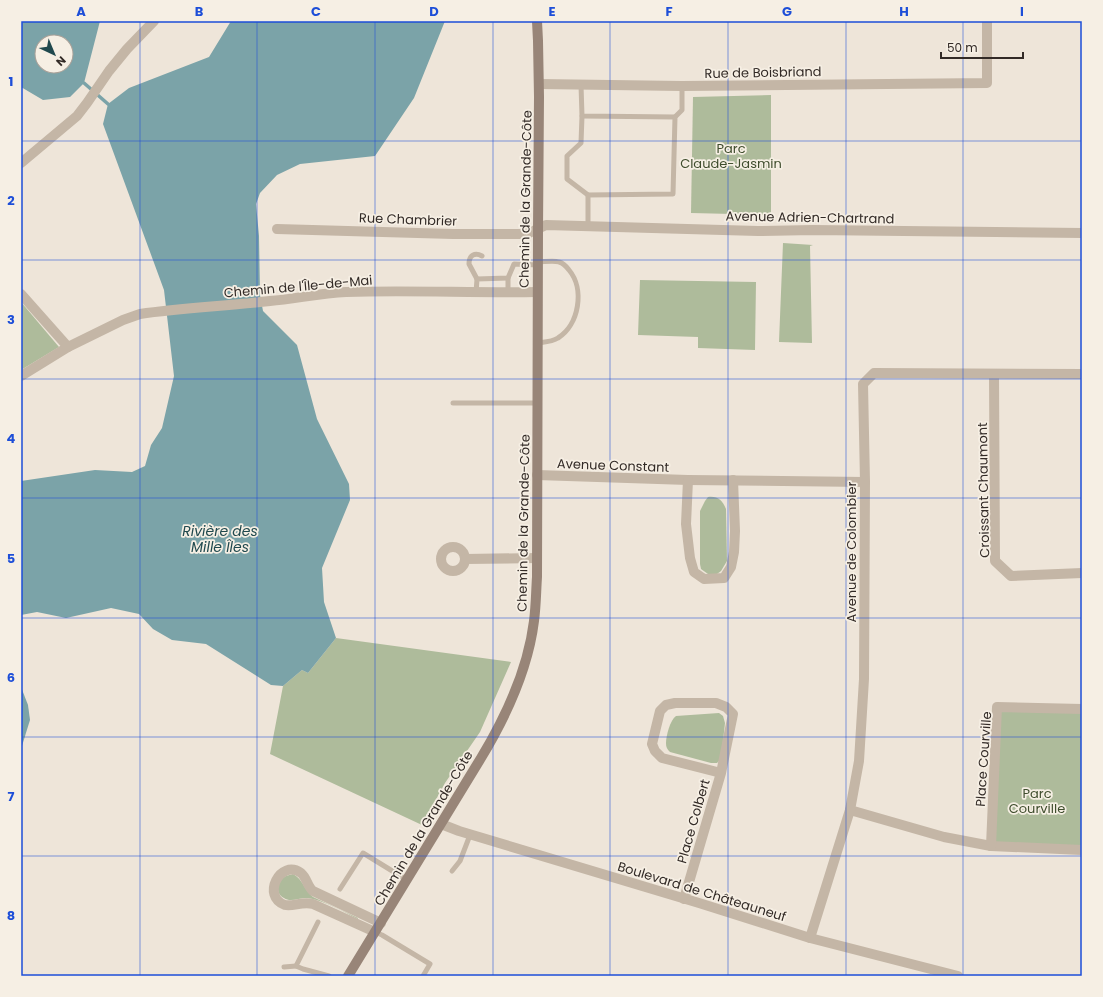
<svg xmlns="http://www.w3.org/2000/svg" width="1103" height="997" font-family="Poppins,sans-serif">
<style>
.green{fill:#aebb9b}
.water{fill:#7ba3a8;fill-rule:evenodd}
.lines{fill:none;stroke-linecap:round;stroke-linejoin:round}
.stream{stroke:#7ba3a8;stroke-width:3.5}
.lane{stroke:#c4b6a6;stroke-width:5}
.street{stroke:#c4b6a6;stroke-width:10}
.secondary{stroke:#988578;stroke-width:10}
.grid{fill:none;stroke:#1d4ed8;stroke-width:1;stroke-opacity:0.55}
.labels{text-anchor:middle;stroke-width:3.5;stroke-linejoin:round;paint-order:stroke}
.street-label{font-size:13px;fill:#322a26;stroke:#f6efe4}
.park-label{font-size:13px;fill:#3f4d2d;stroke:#f6efe4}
.water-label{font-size:14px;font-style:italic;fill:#20494e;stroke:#f6efe4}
.neatline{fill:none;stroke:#1d4ed8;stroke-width:1.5}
.grid-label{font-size:13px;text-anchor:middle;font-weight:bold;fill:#1d4ed8}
</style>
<rect width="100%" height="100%" fill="#eee5d9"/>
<g class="green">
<polygon points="771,95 771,215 691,213 693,97"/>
<polygon points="783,243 813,245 810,246 812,343 779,342"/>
<polygon points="640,280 756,282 755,350 698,348 698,337 638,335"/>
<polygon points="21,302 59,347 21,370"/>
<path d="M708,497C718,496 722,500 726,509L727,561L721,571L717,574H708L701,569L700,564V511L705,501Z"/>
<polygon points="336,638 511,662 480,732 445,783 422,825 270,754 283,686 302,670 308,673"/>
<polygon points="995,707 1082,711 1082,850 992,847"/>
<path d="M719,713L723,716L725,723L721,759L717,763H711L670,752C667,749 666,747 666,743C666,736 670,720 676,716Z"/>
<path d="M293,874C303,879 304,890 313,897L358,918V919C344,912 323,900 308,898C300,897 291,903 284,898C274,893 278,880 286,876C288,875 291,875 293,874Z"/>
</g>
<g class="water">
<path d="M21,21H100L84,83L70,97L43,100L21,87ZM42,42H66V66H42Z"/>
<polygon points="231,21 445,21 414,98 375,156 300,164 277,175 260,193 256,204 259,236 260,295 263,311 297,345 317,419 349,484 350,500 322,568 324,602 336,638 308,673 302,670 283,686 271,685 206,644 172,640 153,629 139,614 111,608 66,618 37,612 21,615 21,481 95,470 132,472 145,466 151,445 162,428 174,376 164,290 103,124 108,104 129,88 209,57"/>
<polygon points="21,687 28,705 30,720 21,749"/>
</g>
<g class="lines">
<polyline class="stream" points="84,83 108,104"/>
<g class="lane">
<polyline points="581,85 582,116 675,117"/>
<polyline points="582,116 581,143 567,156 567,179 588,195"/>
<polyline points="588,226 588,195 673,194 675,117 682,110 682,86"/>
<path d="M477,279L469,264C469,255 475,252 482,256"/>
<polyline points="508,292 508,278"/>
<polyline points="476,293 477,279 508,278 514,264 538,265"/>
<path d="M537,343C544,342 552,342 558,338C579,325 585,289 569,270C566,266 563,263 559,262C553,260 544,262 538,262"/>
<polyline points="453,403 537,403"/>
<polyline points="452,871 460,861 470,835"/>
<polyline points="340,889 363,853 407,880"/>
<polyline points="318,922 296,966 303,969 329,976"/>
<polyline points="375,932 382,935 430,964 423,976"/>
<polyline points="284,967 296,966"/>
</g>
<g class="street">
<polyline points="539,84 682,86 987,83 987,21"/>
<polyline points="21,163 77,116 87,103 109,71 127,49 154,21"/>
<polyline points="277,229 453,234 520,234 529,233 546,225 758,231 813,230 1082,233"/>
<polyline points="21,294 68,347"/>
<polyline points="994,374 995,561 1011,576 1082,573"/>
<path d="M21,376L68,347L123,320L140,314C183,308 227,306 270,301C295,299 320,293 346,292C409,290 473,293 537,292"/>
<polyline points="537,475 688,480 865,482"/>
<polyline points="688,480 686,524 690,558 694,572 704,579 724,578 731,567 734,552 735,531 733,480"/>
<circle cx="453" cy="559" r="12"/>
<polyline points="465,559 537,558"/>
<polyline points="850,810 944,837 991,846 1082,850"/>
<polyline points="441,824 459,831 699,903 810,938 958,976"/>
<polyline points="991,846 997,707 1082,709"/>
<polyline points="684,899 721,773 733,714 726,707 716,703 675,703 666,705 660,711 652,744 655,751 662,758 721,773"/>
<path d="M375,932L313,904C302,901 293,907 285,905C261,897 280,858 301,873C307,878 307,886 313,891L381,923"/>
<polyline points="810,938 850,810 859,761 864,679 865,482 863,384 874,373 1082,374"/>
</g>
<path class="secondary" d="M348,976L481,758C507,715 528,670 534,621C536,606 536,592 537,577L538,229L539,97L538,41L537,21"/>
</g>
<path class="grid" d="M140,21V976M257,21V976M375,21V976M493,21V976M610,21V976M728,21V976M846,21V976M963,21V976M21,141H1082M21,260H1082M21,379H1082M21,498H1082M21,618H1082M21,737H1082M21,856H1082"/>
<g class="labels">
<g class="street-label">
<text transform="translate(763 72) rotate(-1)" y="5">Rue de Boisbriand</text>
<text transform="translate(525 199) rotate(-89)" y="5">Chemin de la Grande-Côte</text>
<text transform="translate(810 217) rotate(1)" y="5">Avenue Adrien-Chartrand</text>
<text transform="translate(408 219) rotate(2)" y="5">Rue Chambrier</text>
<text transform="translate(298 286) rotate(-5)" y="5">Chemin de l'Île-de-Mai</text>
<text transform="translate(613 465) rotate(2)" y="5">Avenue Constant</text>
<text transform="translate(983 490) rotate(-91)" y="5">Croissant Chaumont</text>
<text transform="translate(523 523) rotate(-89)" y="5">Chemin de la Grande-Côte</text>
<text transform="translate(851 552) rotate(-90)" y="5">Avenue de Colombier</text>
<text transform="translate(983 759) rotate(-86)" y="5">Place Courville</text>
<text transform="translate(693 821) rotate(-74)" y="5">Place Colbert</text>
<text transform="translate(423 828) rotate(-59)" y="5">Chemin de la Grande-Côte</text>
<text transform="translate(702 891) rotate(17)" y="5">Boulevard de Châteauneuf</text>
</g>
<g class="park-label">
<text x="731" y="153">Parc<tspan x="731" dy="15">Claude-Jasmin</tspan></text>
<text x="1037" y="798">Parc<tspan x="1037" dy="15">Courville</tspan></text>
</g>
<g class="water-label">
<text x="220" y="536">Rivière des<tspan x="220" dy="16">Mille Îles</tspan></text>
</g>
</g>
<rect width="1103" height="997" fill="none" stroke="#f6efe4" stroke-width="44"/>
<g transform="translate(54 54) rotate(136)"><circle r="19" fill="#f6efe4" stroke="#a8a098"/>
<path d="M0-3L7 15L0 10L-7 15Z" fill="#20494e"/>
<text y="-6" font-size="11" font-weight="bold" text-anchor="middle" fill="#322a26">N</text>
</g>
<path d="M941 52v6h82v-6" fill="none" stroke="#322a26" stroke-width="2"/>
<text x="947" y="52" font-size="12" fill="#322a26" stroke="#f6efe4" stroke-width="3" paint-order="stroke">50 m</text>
<rect x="22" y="22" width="1059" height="953" class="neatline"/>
<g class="grid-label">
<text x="81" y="16">A</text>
<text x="199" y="16">B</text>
<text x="316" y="16">C</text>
<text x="434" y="16">D</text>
<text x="552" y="16">E</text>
<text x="669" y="16">F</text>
<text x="787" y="16">G</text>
<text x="904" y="16">H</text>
<text x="1022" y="16">I</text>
<text x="11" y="86">1</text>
<text x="11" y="205">2</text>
<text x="11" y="324">3</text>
<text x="11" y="443">4</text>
<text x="11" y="563">5</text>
<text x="11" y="682">6</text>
<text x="11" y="801">7</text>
<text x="11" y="920">8</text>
</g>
</svg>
